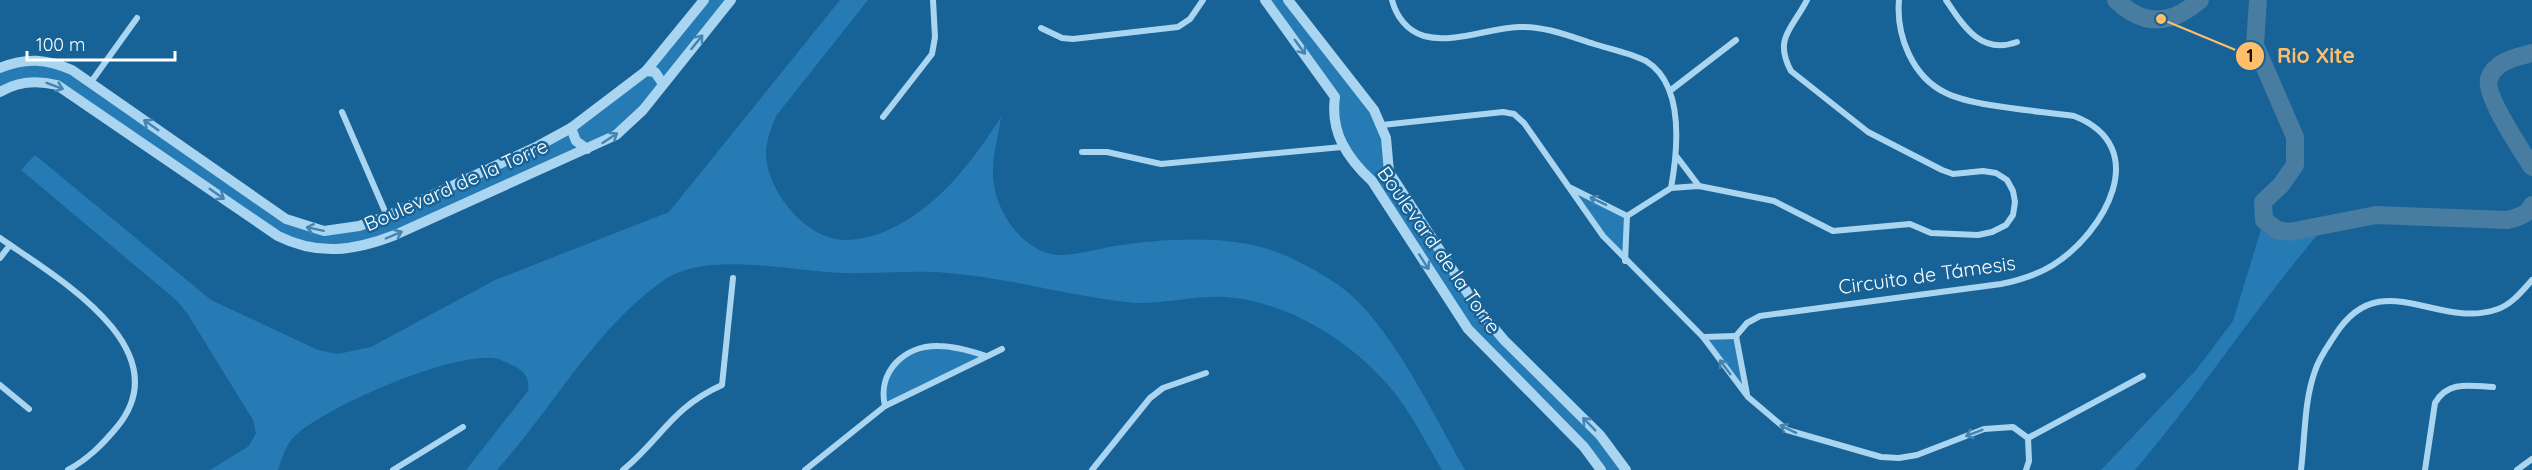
<svg xmlns="http://www.w3.org/2000/svg" width="2532" height="470" font-family="Quicksand,sans-serif">
<style>
.green{fill:#267bb4}
.lines{fill:none;stroke-linecap:round;stroke-linejoin:round}
.river{stroke:#487ca1;stroke-width:18}
.minor{stroke:#aad5f1;stroke-width:6}
.tertiary{stroke:#aad5f1;stroke-width:10}
.oneway{stroke:#4384b2}
.labels{text-anchor:middle;stroke-width:5;stroke-linejoin:round;paint-order:stroke}
.street-label{font-size:20px;fill:#fff;stroke:#176297}
.leader{fill:none;stroke:#ffbe6a;stroke-width:2}
.callout-dot{fill:#ffbe6a;stroke:#176297;stroke-width:2}
.mark-label{font-size:18px;text-anchor:middle;font-weight:bold;fill:#111}
.callout-label{font-size:21px;text-anchor:middle;font-weight:bold;fill:#ffbe6a;stroke:#176297;stroke-width:5;stroke-linejoin:round;paint-order:stroke}
</style>
<rect width="100%" height="100%" fill="#176297"/>
<g class="green">
<polygon points="704,0 731,0 630,123 376,243 305,248 73,94 40,81 0,92 0,68 57,63 286,219 339,231 538,146 646,71"/>
<path d="M840,0H868L776,116C771,128 767,139 766,151C765,187 801,233 836,239C851,242 872,237 886,231C938,208 971,163 1001,117C999,134 993,153 993,171C992,205 1017,246 1051,254C1065,258 1098,249 1114,246C1170,238 1242,233 1293,259C1313,269 1334,280 1351,295C1397,337 1434,416 1465,470H1442C1425,441 1410,410 1388,385C1349,340 1286,301 1226,297C1195,295 1166,304 1135,303C1072,297 1011,278 947,273C913,270 878,274 843,273C794,272 708,250 664,280C595,328 553,408 497,470H466L528,391C530,379 525,371 514,366C507,363 499,358 492,358C446,355 333,404 297,434C287,442 282,458 278,470H210L249,446L256,433L253,420L187,313L176,300L21,170L35,155L211,300L318,350L338,354L371,347L495,280L669,212Z"/>
<polygon points="1265,0 1288,0 1374,110 1389,172 1478,309 1626,470 1601,470 1480,343 1342,147 1335,96"/>
<polygon points="1569,187 1627,216 1625,261"/>
<path d="M2264,220C2287,238 2301,229 2328,223C2259,301 2203,391 2135,470H2101L2196,370L2233,321Z"/>
<polygon points="1736,336 1748,396 1703,337"/>
<path d="M938,346L987,356L885,406C881,361 901,358 938,346Z"/>
</g>
<g class="lines">
<g class="river">
<path d="M2116,0C2144,27 2171,25 2200,0"/>
<path d="M2258,0L2255,45L2295,137V165L2281,185L2263,202L2264,220L2277,230L2289,232L2376,215L2507,220C2516,218 2528,215 2532,205"/>
<path d="M2532,53C2517,57 2494,61 2489,79C2484,95 2522,151 2532,167"/>
</g>
<g class="minor">
<path d="M1392,0C1396,16 1407,31 1424,36C1453,44 1489,28 1519,27C1545,26 1569,36 1594,44C1610,49 1631,53 1646,61C1685,85 1678,149 1671,188"/>
<path d="M1946,0C1964,27 1981,55 2017,42"/>
<polyline points="1041,28 1062,38 1073,39 1178,27 1190,19 1203,0"/>
<polyline points="91,82 137,18"/>
<polyline points="1671,90 1736,40"/>
<polyline points="342,112 387,216"/>
<polyline points="883,117 932,54 935,37 933,0"/>
<polyline points="1382,125 1503,112 1514,114 1524,123 1603,236 1703,337 1748,397 1787,430 1881,457 1899,458 1917,455 1984,429 2013,427 2028,438 2029,461 2026,470"/>
<polyline points="1082,152 1107,152 1161,164 1342,147"/>
<polyline points="1677,157 1699,186"/>
<polyline points="1571,188 1627,216"/>
<path d="M1627,216L1671,188L1699,186L1774,201L1833,231L1910,224L1931,233L1978,235L1992,232L2006,225L2013,215L2015,202L2013,191L2007,180L1996,173L1983,171L1953,174L1942,170L1868,132L1791,71C1773,38 1793,28 1807,0"/>
<path d="M0,238C54,276 182,348 117,427C102,445 88,459 68,470"/>
<polyline points="0,258 10,245"/>
<polyline points="1625,261 1627,216"/>
<path d="M1736,336L1747,323L1760,316L2001,284C2020,280 2037,275 2053,265C2104,233 2154,147 2074,116C2041,111 1974,107 1946,93C1912,77 1896,35 1899,0"/>
<polyline points="1736,336 1747,394"/>
<polyline points="1703,337 1736,336"/>
<polyline points="0,385 29,409"/>
<path d="M885,406C877,372 904,345 939,346C955,346 971,351 986,356"/>
<polyline points="2028,438 2143,376"/>
<polyline points="393,470 463,427"/>
<path d="M623,470C662,438 671,408 722,385L733,278"/>
<polyline points="805,470 885,406 1002,349"/>
<polyline points="1092,470 1150,398 1163,388 1206,373"/>
<path d="M2301,470C2305,438 2304,401 2315,371C2319,358 2328,346 2335,335C2381,263 2437,331 2498,309C2512,304 2522,291 2532,280"/>
<path d="M2425,470L2435,403C2448,380 2471,386 2493,387"/>
<polyline points="2517,470 2532,459"/>
</g>
<g class="tertiary">
<path d="M1265,0L1335,97C1330,132 1347,158 1372,181L1468,329L1584,447L1601,470"/>
<polyline points="1288,0 1374,110 1386,138 1389,172 1478,309 1504,340 1600,435 1626,470"/>
<path d="M0,68C26,57 47,59 72,70L286,219L324,231L359,226L387,216L538,146L571,128L646,71L704,0"/>
<polyline points="646,71 655,72 663,84"/>
<path d="M0,92C18,81 37,80 57,85L278,236C318,256 354,251 395,235L616,135L643,110L731,0"/>
<polyline points="571,128 576,141 587,149"/>
</g>
</g>
<defs><path id="oneway-shaft" d="M-6 0H5M1.5-3L5.5 0L1.5 3" fill="none" stroke-width="1.6" stroke-linecap="round" stroke-linejoin="round" transform="scale(1.5)"/></defs>
<g class="oneway">
<use href="#oneway-shaft" transform="translate(697 42) rotate(-51)"/>
<use href="#oneway-shaft" transform="translate(1300 47) rotate(54)"/>
<use href="#oneway-shaft" transform="translate(55 86) rotate(20)"/>
<use href="#oneway-shaft" transform="translate(151 125) rotate(-145)"/>
<use href="#oneway-shaft" transform="translate(610 138) rotate(-33)"/>
<use href="#oneway-shaft" transform="translate(217 194) rotate(35)"/>
<use href="#oneway-shaft" transform="translate(1598 201) rotate(-154)"/>
<use href="#oneway-shaft" transform="translate(315 229) rotate(-168)"/>
<use href="#oneway-shaft" transform="translate(394 235) rotate(-23)"/>
<use href="#oneway-shaft" transform="translate(1424 262) rotate(57)"/>
<use href="#oneway-shaft" transform="translate(1725 367) rotate(-127)"/>
<use href="#oneway-shaft" transform="translate(1589 424) rotate(-135)"/>
<use href="#oneway-shaft" transform="translate(1788 429) rotate(-154)"/>
<use href="#oneway-shaft" transform="translate(1974 433) rotate(159)"/>
</g>
<g class="labels">
<g class="street-label">
<text transform="translate(456 185) rotate(-24)" y="7">Boulevard de la Torre</text>
<text transform="translate(1439 250) rotate(55)" y="7">Boulevard de la Torre</text>
<text transform="translate(1927 275) rotate(-8)" y="7">Circuito de Támesis</text>
</g>
</g>
<path class="leader" d="M2161 19L2250 56"/>
<g class="callout-dot">
<circle cx="2161" cy="19" r="6"/>
<circle cx="2250" cy="56" r="15"/>
</g>
<g class="mark-label">
<text x="2250" y="62">1</text>
</g>
<g class="callout-label">
<text x="2316" y="63">Rio Xite</text>
</g>
<path d="M27 51v9h148v-9" fill="none" stroke="#ffffff" stroke-width="3"/>
<text x="36" y="51" font-size="18" fill="#ffffff" stroke="#176297" stroke-width="4.5" paint-order="stroke">100 m</text>
</svg>
